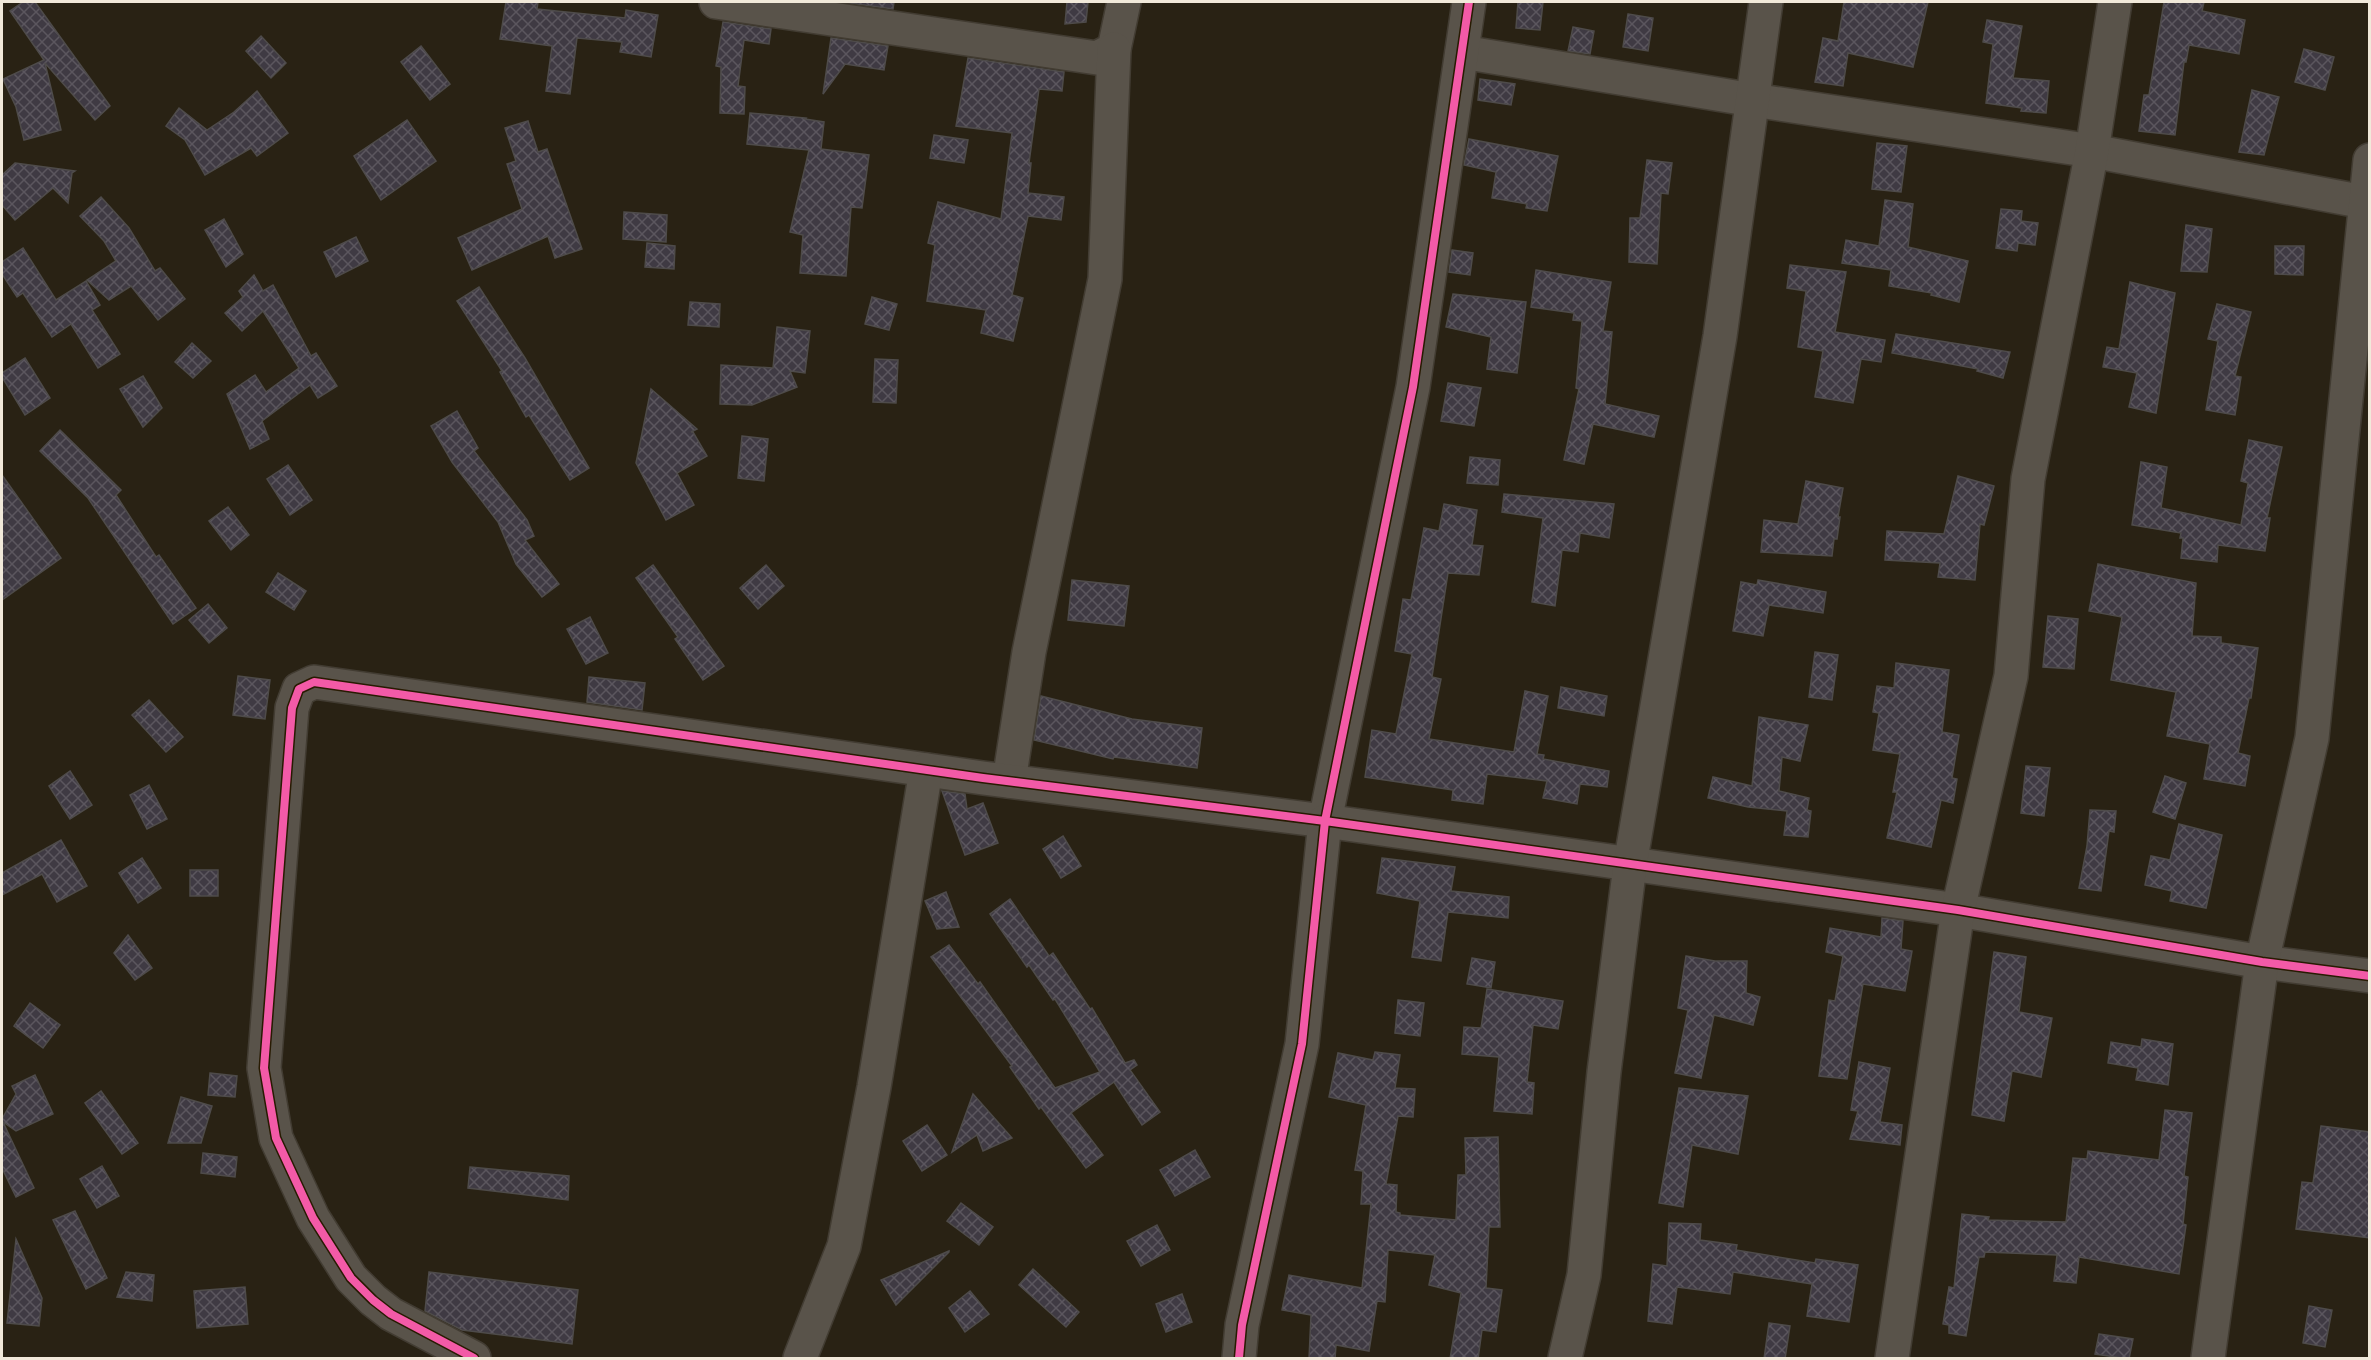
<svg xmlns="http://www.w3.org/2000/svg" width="2371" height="1360" font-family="'Sofia Sans Condensed',sans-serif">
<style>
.building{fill:url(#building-cross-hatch);stroke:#4e4b4a;stroke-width:1.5}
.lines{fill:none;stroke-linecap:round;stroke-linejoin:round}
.minor-casing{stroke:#423c32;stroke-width:36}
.minor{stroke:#59534a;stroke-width:33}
.cycleway-casing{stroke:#281b02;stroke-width:11}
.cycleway{stroke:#f35aa7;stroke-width:8}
</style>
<defs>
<pattern id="building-cross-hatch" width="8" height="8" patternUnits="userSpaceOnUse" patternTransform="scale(1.5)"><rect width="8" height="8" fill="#3f3a43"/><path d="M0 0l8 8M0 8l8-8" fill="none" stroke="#5b565e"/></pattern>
</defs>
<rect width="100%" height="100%" fill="#292214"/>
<g class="building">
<polygon points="23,2 35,2 110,106 95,120 45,63 61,130 24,140 16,107 3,79 44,60 10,11"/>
<polygon points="506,2 538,2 537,9 625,18 626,10 658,15 651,57 620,52 622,42 577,38 570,94 546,91 552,46 500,39"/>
<polygon points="842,2 894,2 893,9"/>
<polygon points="1067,2 1088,2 1086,22 1065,24"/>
<polygon points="1518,2 1543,2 1540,30 1516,28"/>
<polygon points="1844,2 1928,2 1913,67 1848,53 1843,86 1815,82 1823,38 1838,41"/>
<polygon points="2164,2 2204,2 2202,11 2245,20 2239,54 2189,45 2186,62 2184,62 2175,135 2139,131 2144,95 2149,95"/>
<polygon points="1628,14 1653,18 1648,51 1623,47"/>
<polygon points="1987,20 2022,26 2013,78 2049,81 2046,113 2021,111 2022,108 1986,103 1993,44 1983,42"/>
<polygon points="723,22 771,29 769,44 744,40 738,86 745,87 744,114 720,113 721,67 716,66"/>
<polygon points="1573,27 1594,31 1590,54 1568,51"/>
<polygon points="261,36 286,63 271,78 246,51"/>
<polygon points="831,38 888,46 884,70 845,64 823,94"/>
<polygon points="421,46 450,84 430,100 401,62"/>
<polygon points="2304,49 2334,57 2325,90 2295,82"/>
<polygon points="968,58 1064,72 1062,91 1039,89 1029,163 1031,163 1028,193 1064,197 1061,220 1028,216 1012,295 1023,298 1013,341 981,333 986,310 927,301 935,245 928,243 938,202 1001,219 1012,133 956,126"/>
<polygon points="1480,79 1515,84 1511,105 1478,100"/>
<polygon points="2252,90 2279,97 2264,155 2239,152"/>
<polygon points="257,91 288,133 257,156 251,148 205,175 185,140 166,126 179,108 207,130 234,112"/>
<polygon points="750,113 806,118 805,119 824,122 821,149 869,155 862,208 851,207 846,276 800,273 803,235 790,232 809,150 747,144"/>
<polygon points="407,120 436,161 381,200 354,156"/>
<polygon points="528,121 538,152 547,149 582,249 555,258 548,236 472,270 458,238 522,209 507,164 516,161 505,128"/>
<polygon points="934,135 968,140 964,163 930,158"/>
<polygon points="1469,139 1558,156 1547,211 1526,208 1527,204 1492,198 1496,172 1464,165"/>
<polygon points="1877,143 1907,146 1901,192 1872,189"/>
<polygon points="1647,160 1672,163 1668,194 1661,193 1657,264 1629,262 1630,218 1640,218"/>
<polygon points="15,163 75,171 72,173 68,203 53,188 15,220 2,205 2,175"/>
<polygon points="101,197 129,228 155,271 160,268 185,299 158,320 131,286 109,300 87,280 116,261 104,241 80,216"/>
<polygon points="1885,200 1913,204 1908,247 1968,261 1959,302 1931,295 1932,293 1889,286 1891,270 1842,263 1846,240 1879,246"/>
<polygon points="2001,209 2022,211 2021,221 2038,223 2035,245 2018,243 2017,251 1996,248"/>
<polygon points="624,212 667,215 666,242 623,239"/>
<polygon points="224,219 243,254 226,267 205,230"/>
<polygon points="2186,225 2212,229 2207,272 2181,271"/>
<polygon points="356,237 368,261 336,277 324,252"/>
<polygon points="647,243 675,246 674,269 645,267"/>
<polygon points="2275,246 2304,246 2303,275 2275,274"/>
<polygon points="23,248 56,300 86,281 100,305 92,310 120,354 98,368 71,324 52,337 23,293 17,297 2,274 2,262"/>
<polygon points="1452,250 1473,253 1470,275 1449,272"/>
<polygon points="1790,265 1846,272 1835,332 1885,340 1881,362 1861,359 1853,403 1815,397 1823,351 1798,347 1806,291 1787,288"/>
<polygon points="1536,270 1611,282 1603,331 1612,332 1605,404 1659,416 1654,437 1593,424 1584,464 1564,460 1579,389 1576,388 1582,321 1573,320 1574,313 1531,307"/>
<polygon points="254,275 263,291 273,285 311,356 316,353 337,386 318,398 310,385 262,421 269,439 250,449 227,394 255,375 266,392 299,368 263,311 242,331 225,313 243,297 239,291"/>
<polygon points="2130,282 2175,293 2156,413 2129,407 2137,373 2103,367 2107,347 2119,349"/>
<polygon points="479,287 525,358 589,468 570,480 529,415 526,417 500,372 502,371 457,301"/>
<polygon points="1453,294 1526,302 1517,373 1487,369 1491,337 1446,327"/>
<polygon points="872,297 897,304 889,330 865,324"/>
<polygon points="690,302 720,304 719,327 688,325"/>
<polygon points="2217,304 2251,312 2235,376 2241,377 2235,415 2206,410 2218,341 2208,339"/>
<polygon points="777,327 810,331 805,373 790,371 797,387 752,405 720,404 721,365 773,368"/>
<polygon points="1896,334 2010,352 2003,378 1977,371 1978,369 1892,353"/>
<polygon points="192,343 211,361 193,378 175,362"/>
<polygon points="25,358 50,398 25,415 2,377 2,373"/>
<polygon points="875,359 898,360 896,403 873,402"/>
<polygon points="143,376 162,408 143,427 120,389"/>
<polygon points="1448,383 1481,388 1474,426 1441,421"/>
<polygon points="651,389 697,429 691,432 693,432 707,456 677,473 694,505 666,520 636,463"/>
<polygon points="457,411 478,448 474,451 527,520 534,536 525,540 559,584 542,597 516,564 498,522 452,462 431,426"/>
<polygon points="60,430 121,490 116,495 156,557 159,555 196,608 173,624 88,498 40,451"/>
<polygon points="742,436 768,439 764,481 738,478"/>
<polygon points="2249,440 2282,447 2267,518 2270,518 2265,551 2218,545 2217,562 2181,558 2183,538 2180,538 2181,533 2132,525 2141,462 2167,467 2161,508 2241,525 2248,483 2241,481"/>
<polygon points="1470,457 1500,460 1498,485 1467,483"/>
<polygon points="288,465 312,500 290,515 267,479"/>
<polygon points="2,475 61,558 2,600"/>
<polygon points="1958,476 1994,486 1984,525 1980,524 1975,580 1938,577 1940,563 1885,560 1887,531 1944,534"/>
<polygon points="1806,481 1843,488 1838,517 1840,517 1837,539 1834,539 1832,556 1761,552 1764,520 1798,524"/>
<polygon points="1504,494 1614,504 1609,538 1580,533 1578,552 1562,550 1555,606 1532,602 1543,518 1502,512"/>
<polygon points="1444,504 1477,510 1472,545 1483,546 1479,575 1448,573 1432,677 1441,679 1429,739 1514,752 1525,691 1548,696 1537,754 1544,755 1543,759 1609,771 1607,787 1580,784 1577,804 1543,798 1547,781 1487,774 1483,804 1452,800 1453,790 1365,777 1372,730 1396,734 1412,654 1395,651 1403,599 1411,600 1424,528 1439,531"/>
<polygon points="228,507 249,535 231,550 209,521"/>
<polygon points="2098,564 2196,583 2192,636 2221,637 2221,643 2258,648 2251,698 2249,698 2238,753 2250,756 2245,786 2204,779 2210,744 2167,736 2176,692 2111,680 2122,617 2089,611"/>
<polygon points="653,565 724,666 703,680 675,639 678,637 636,578"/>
<polygon points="766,565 784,586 758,609 740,588"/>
<polygon points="278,573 306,591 294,610 266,592"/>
<polygon points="1072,580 1129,586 1124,626 1068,620"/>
<polygon points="1758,580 1826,592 1823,613 1769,605 1763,636 1733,631 1741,582 1757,585"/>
<polygon points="208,604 227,628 209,643 189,620"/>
<polygon points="2048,616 2078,619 2074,669 2043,667"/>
<polygon points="590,617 608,653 586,664 567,629"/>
<polygon points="1815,652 1838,655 1832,700 1809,697"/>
<polygon points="1896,663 1949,670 1942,732 1959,735 1952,778 1957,779 1953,803 1941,800 1931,847 1887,838 1897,792 1893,792 1900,754 1873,750 1879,713 1873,712 1877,686 1894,688"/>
<polygon points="238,676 270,680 265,719 233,715"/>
<polygon points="589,677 645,683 642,710 587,702"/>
<polygon points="1561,687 1607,696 1604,716 1558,708"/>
<polygon points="1041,696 1132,719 1202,728 1197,768 1114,757 1113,759 1034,740"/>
<polygon points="149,700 183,737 166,752 132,715"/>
<polygon points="1759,717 1808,725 1800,761 1782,757 1779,791 1809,798 1807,810 1811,811 1808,837 1784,835 1787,811 1748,807 1708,798 1713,777 1752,786"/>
<polygon points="2026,766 2050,768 2044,816 2021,813"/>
<polygon points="70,771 92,805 70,819 49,786"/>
<polygon points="2165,776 2186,783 2175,819 2153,812"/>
<polygon points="149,785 167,819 147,829 130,795"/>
<polygon points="942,791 965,794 967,809 983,803 998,843 965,855"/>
<polygon points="2090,810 2116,811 2114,832 2109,831 2101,891 2079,888 2087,846"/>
<polygon points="2179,824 2222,835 2206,908 2170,901 2172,891 2145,885 2151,856 2170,860"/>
<polygon points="1063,836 1081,866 1061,878 1043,849"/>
<polygon points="61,840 87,886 57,902 42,874 2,895 2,873"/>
<polygon points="142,858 161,888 138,903 119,873"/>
<polygon points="1382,858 1455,867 1451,891 1509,897 1508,918 1448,912 1441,961 1412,957 1420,901 1377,893"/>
<rect x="190" y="870" width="28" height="26"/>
<polygon points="946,892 959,927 937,929 925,901"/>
<polygon points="1010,899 1049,956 1053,953 1090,1009 1092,1008 1125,1063 1134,1060 1137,1065 1130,1070 1160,1112 1142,1125 1114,1082 1071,1113 1103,1155 1086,1168 1041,1107 1039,1109 1010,1067 1012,1066 931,957 949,945 978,984 980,982 1055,1088 1100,1072 1055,999 1053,1000 1029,965 1027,967 990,914"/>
<polygon points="1882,918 1903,921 1901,949 1912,951 1905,991 1863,984 1847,1079 1819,1076 1829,1000 1835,1001 1843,956 1826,952 1830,928 1881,937"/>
<polygon points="128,935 152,968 135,980 114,953"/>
<polygon points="1994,952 2026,957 2019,1012 2052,1018 2041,1077 2012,1071 2004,1121 1972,1115"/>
<polygon points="1686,956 1715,961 1747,961 1746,993 1760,997 1753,1025 1714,1015 1701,1078 1675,1073 1688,1010 1678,1008"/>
<polygon points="1472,958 1495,962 1491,988 1467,984"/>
<polygon points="1487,989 1563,1001 1558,1029 1533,1025 1527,1082 1534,1083 1532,1114 1494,1111 1499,1057 1462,1054 1464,1027 1481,1028"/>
<polygon points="1398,1000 1424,1003 1420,1036 1395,1033"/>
<polygon points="30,1003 60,1025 43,1048 14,1026"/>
<polygon points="2142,1039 2173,1044 2168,1085 2136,1080 2138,1068 2108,1063 2111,1042 2141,1047"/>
<polygon points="1375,1052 1400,1055 1395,1088 1415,1089 1413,1117 1398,1116 1386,1184 1397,1185 1396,1212 1400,1213 1400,1215 1456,1220 1458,1175 1466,1175 1465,1138 1498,1137 1500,1227 1489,1227 1486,1288 1502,1290 1496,1332 1482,1330 1478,1359 1450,1359 1461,1293 1429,1285 1435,1255 1388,1250 1385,1302 1377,1301 1369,1351 1336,1345 1335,1359 1309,1359 1311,1315 1282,1310 1289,1275 1362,1288 1371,1204 1361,1204 1363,1171 1355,1170 1366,1105 1329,1097 1338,1053 1373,1060"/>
<polygon points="1859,1062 1890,1068 1880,1122 1902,1125 1900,1145 1850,1139 1858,1111 1851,1110"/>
<polygon points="210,1073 237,1076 235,1097 208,1095"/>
<polygon points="35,1075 53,1114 16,1131 3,1122 34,1188 16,1197 2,1168 2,1119 16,1094 12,1086"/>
<polygon points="1679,1088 1748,1096 1738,1154 1692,1145 1683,1207 1659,1203"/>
<polygon points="101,1091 138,1143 122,1154 85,1103"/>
<polygon points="973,1094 1012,1138 983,1151 977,1135 952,1152"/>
<polygon points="181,1097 212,1106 201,1143 168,1143"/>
<polygon points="2165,1110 2192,1113 2184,1176 2188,1177 2183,1224 2186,1225 2179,1274 2079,1257 2076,1283 2054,1281 2057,1255 1985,1252 1984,1257 1979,1257 1966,1336 1949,1333 1949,1325 1943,1324 1949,1287 1954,1288 1962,1214 1989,1217 1988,1220 2066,1222 2073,1158 2087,1159 2088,1151 2159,1160"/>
<polygon points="927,1125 947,1155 922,1171 903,1141"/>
<polygon points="2321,1126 2370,1132 2370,1238 2296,1229 2302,1182 2313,1183"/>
<polygon points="1195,1150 1210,1177 1175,1196 1160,1170"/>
<polygon points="203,1153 237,1157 235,1177 201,1173"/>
<polygon points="102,1166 119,1196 97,1208 80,1179"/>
<polygon points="470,1167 569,1176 568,1200 468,1188"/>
<polygon points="961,1203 993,1227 979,1245 947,1221"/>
<polygon points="75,1211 107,1278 86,1289 53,1220"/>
<polygon points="1669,1223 1701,1224 1700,1240 1737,1245 1736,1250 1815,1263 1816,1259 1858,1265 1849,1322 1807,1316 1812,1284 1733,1272 1730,1294 1677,1287 1672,1324 1648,1321 1653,1264 1667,1266"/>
<polygon points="1157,1225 1170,1250 1141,1266 1127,1241"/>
<polygon points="16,1239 42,1298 39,1326 7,1323"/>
<polygon points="949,1251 949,1252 896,1305 881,1280"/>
<polygon points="1033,1269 1079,1312 1066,1327 1019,1285"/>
<polygon points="126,1272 154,1275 152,1301 117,1297"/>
<polygon points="429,1272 578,1290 572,1344 462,1330 425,1311"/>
<polygon points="245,1287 248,1324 197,1328 194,1291"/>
<polygon points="970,1291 989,1314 965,1332 949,1308"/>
<polygon points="1182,1294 1192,1322 1166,1332 1156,1304"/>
<polygon points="2309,1306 2332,1310 2325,1347 2303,1343"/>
<polygon points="1769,1323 1790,1326 1785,1359 1764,1359"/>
<polygon points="2099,1334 2133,1339 2129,1359 2095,1354"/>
</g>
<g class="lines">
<defs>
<g id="minor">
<polyline points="716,2 1097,58 1114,49 1124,2"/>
<polyline points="1462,52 1753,100 2092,151 2370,203"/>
<polyline points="1009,781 1029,652 1105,279 1114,49"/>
<polyline points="474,1358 391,1314 373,1300 351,1278 313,1218 276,1138 264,1068 292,708 299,689 314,682 983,778 1325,821 1413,387 1469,2"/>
<polyline points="800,1358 844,1246 874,1087 926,770"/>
<polyline points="1239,1358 1242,1325 1302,1044 1325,821 1958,910 2262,962 2370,976"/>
<polyline points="1565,1358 1584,1275 1604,1072 1630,865 1720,336 1766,2"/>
<polyline points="1892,1358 1958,910 2011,676 2028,479 2092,151 2115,2"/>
<polyline points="2208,1358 2262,962 2312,738 2370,160"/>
</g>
</defs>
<use href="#minor" class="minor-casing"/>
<use href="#minor" class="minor"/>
<defs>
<g id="cycleway">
<polyline points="474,1358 391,1314 373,1300 351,1278 313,1218 276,1138 264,1068 292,708 299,689 314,682 983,778 1325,821 1413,387 1469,2"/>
<polyline points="1239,1358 1242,1325 1302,1044 1325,821 1958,910 2262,962 2370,976"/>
</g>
</defs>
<use href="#cycleway" class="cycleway-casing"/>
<use href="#cycleway" class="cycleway"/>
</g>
<rect width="2371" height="1360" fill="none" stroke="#f1e9da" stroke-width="6"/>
</svg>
